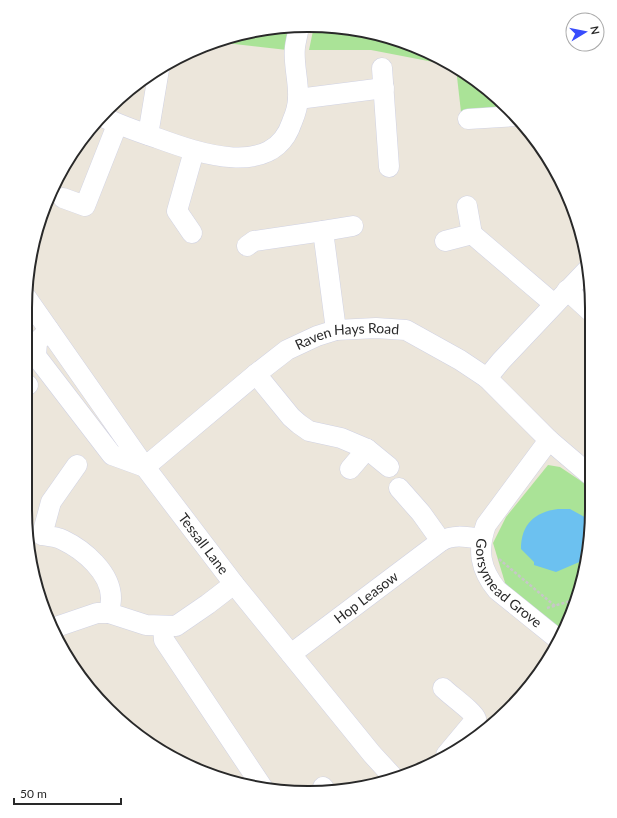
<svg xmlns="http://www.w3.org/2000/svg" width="617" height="818" font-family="Lato,sans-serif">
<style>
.green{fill:#aae397}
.water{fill:#6cc1f0}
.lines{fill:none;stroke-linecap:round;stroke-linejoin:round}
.minor-casing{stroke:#d0d2e3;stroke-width:21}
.path{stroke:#c7c7c7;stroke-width:2.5;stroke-dasharray:3 2;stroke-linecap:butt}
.minor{stroke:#fff;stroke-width:20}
.labels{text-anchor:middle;stroke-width:4;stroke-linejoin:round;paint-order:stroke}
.street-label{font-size:14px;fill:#292929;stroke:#fff}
.rim{fill:none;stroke:#292929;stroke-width:2}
</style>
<rect width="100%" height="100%" fill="#ece6db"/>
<g class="green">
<polygon points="314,26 364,30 417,46 454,66 371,50 309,50"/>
<polygon points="290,27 287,50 217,42 253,30"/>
<polygon points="456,68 466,73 509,108 461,112"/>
<polygon points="548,465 560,467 590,487 590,546 577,601 563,632 506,586 493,543 506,517"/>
</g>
<path class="water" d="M558,509H570L590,520V546L587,556L584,560L556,572L534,565V562L521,549C521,525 534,512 558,509Z"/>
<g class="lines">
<defs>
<g id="minor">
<polyline points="382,68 389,167"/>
<polyline points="298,99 384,88"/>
<path d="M103,117C121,126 139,132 157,138C198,153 273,180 292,122C295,115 298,106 298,98C299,81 293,64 295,47C296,40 298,33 299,26"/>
<polyline points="468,119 516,116"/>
<polyline points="148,135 159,69"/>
<polyline points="63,198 85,206 117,125"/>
<polyline points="323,231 336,330"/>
<polyline points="192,233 177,211 194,151"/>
<polyline points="472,234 554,304"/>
<polyline points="445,241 472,234 467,206"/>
<polyline points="247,246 254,241 323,231 353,226"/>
<polyline points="567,290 590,311"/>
<path id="s1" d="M26,297L145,467L234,584L372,754L395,779"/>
<path id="s2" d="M49,330L37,342L36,356L112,455L145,467L256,374L287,350L317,336L336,330L376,328L406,330L460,360L487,378L549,440L590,475"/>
<polyline points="256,374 291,417 299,424 309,431 341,438 367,449 389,467"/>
<polyline points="487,378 501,361 589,268"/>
<polyline points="25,383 28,385"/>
<path id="s3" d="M549,440L486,525C477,550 480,569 497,590L559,640"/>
<path d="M77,465L51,502L42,535C49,536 57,537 63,540C84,550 111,573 111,598C111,603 110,608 109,613L146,625L176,626L208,604L234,584"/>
<polyline points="350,469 367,449"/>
<path d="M441,541C454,534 467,537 481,539"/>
<polyline points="163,626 164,640 263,788"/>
<polyline points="53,628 97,613 109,613"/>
<path id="s4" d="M291,654L441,541L421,513L399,488"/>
<path d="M443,688C451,696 474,712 476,719L446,755"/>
<polyline points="323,787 326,792"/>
</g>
</defs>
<use href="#minor" class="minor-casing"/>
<g class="path">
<polyline points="355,30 368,32"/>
<polyline points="499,559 555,606"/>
<polyline points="547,608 577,599"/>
</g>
<use href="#minor" class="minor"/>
</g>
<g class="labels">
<g class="street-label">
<text dy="5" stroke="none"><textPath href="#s2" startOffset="438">Raven Hays Road</textPath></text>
<text dy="5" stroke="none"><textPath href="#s1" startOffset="304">Tessall Lane</textPath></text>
<text dy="5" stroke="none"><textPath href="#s3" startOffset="175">Gorsymead Grove</textPath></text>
<text dy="5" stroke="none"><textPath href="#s4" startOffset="94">Hop Leasow</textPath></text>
</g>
</g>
<path d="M0 0H617V818H0ZM308 32H309A276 276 0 0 1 585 308V510A276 276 0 0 1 309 786H308A276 276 0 0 1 32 510V308A276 276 0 0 1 308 32Z" fill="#fff" fill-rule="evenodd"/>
<path class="rim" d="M308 32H309A276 276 0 0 1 585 308V510A276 276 0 0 1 309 786H308A276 276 0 0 1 32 510V308A276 276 0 0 1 308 32Z"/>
<g transform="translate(585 32) rotate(80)"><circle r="19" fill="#ffffff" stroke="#a9a9a9"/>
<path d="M0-3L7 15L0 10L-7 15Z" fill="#384cfc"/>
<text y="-6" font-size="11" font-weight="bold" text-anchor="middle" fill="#292929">N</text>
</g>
<path d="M14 798v6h107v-6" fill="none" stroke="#292929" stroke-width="2"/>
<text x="20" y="798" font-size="12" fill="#292929" stroke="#ffffff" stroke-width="3" paint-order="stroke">50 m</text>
</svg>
